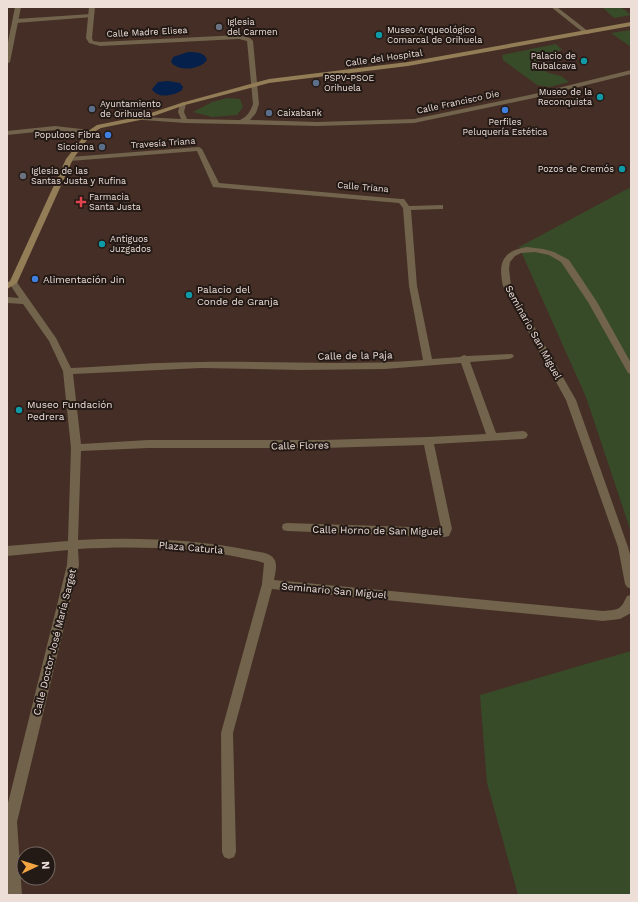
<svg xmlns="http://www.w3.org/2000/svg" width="638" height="902" font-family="'Work Sans',sans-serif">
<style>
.green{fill:#384b29}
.water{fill:#06204c}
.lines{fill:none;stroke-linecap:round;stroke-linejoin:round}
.lane{fill:#71634c;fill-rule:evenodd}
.street{fill:#71634c;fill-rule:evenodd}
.secondary{fill:#927d57;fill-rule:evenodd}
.worship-dot{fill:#6b7280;stroke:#231915;stroke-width:1.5}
.culture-dot{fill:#0f9aa8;stroke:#231915;stroke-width:1.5}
.service-dot{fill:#5c6f8a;stroke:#231915;stroke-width:1.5}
.shop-dot{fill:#3f7fe0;stroke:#231915;stroke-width:1.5}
.health-dot{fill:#e0444e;stroke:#231915;stroke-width:1.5}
.labels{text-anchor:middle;stroke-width:4;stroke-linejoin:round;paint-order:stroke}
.far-poi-label{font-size:9px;fill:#edded8;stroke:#231915;text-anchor:start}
.far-street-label{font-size:9px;fill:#edded8;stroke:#231915}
.poi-label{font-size:10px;fill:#edded8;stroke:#231915;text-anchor:start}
.street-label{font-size:10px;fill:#edded8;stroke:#231915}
</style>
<rect width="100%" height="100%" fill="#452e25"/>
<g class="green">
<polygon points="602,7 621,7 631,15 614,18"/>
<polygon points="631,30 631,47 611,33"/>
<polygon points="556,44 562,50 532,57 543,65 542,69 549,73 561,76 569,82 549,87 537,85 503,60 502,55"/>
<polygon points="227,98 240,99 243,107 237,115 212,117 193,112 212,102"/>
<polygon points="631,187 631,532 586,397 519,247"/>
<polygon points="631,651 631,895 518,895 487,783 480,695"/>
</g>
<g class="water">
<path d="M188,52C196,52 205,52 207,60C200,70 178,72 171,62L173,57Z"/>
<path d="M168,81L180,83L183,87L182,90C174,96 157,99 152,89L158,82Z"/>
</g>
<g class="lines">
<polygon class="lane" points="91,14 94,16 93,17 16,23 13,21 16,19"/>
<g class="street">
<polygon points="15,7 21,7 10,62 7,64 7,47"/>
<path d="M89,7H95L92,38L93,41L100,42L239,35L250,38L253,41L259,104L256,113L250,120L317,122L414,119L534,94L631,70V74L534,98L414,123L317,126L185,123L143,120L140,118L141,117L181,119L178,112L180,104L183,102L186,104L184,112L187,119L240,120C248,116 250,112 253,104L247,41L239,39L100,46L89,43L86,38Z"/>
<polygon points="551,7 557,7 589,32 589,34 585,34"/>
<polygon points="55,126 90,130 93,132 90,134 55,130 7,135 7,131"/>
<path d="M199,147L202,149L219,183L401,199H404L409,206L443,205V209H440L411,210L417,286L432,359L460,357L464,355L467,356L512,354L514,356L512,358L509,359L470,362L496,433L523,431L526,432L528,435L526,438L523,439L434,444L452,529L449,536L445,537L287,531L283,530L282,527L283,524L287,523L441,528L424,445L323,448H148L81,451L78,540C135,537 193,539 249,550C256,552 270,552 274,559C278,564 275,574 274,580L603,611C619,609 620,611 627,596L631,595V613L620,619L603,621L272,589L233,733L236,852L234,857L229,859L224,857L222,852L221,733L262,584L264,563C257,560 246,559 238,557C186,547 131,546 78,549L79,565L17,822L22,895H8L7,807L67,565L68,550L7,556V546L68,541L71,448L63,371L49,341L23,304L7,303V297L19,298L9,283L10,281H16L56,338L71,368C114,366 158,362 201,362C275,361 349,366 423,360L409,286L403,208L399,203L213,187L197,151L70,161L66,159L70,157ZM461,363L486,434L428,437L323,440H148L81,444L73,374L201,368L300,370L385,369Z"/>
<path d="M527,247L543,249L554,252L569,260L597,302L631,363V374L628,373L588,302L561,262L549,255L535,252L521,253L515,256L510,262L509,269L511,286L576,400L628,547L631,558V589L627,587L625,584L618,547L566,400L503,286C498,263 502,251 527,247Z"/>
</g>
<polygon class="secondary" points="631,22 631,26 408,66 269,83 185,105 145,119 101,128 92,133 73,159 17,283 7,289 7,283 10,281 66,159 88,131 97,125 142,116 181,103 269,79 408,62"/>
</g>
<g class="worship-dot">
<circle cx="219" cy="27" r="4"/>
<circle cx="23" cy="176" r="4"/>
</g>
<g class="culture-dot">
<circle cx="379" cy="35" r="4"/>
<circle cx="584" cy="61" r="4"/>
<circle cx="600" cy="97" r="4"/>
<circle cx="622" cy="169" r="4"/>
<circle cx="102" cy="244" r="4"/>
<circle cx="189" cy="295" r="4"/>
<circle cx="19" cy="410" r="4"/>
</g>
<g class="service-dot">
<circle cx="316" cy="83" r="4"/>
<circle cx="92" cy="109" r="4"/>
<circle cx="269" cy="113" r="4"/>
<circle cx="102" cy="147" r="4"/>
</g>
<g class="shop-dot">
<circle cx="505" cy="110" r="4"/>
<circle cx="108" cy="135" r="4"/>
<circle cx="35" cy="279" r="4"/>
</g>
<path class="health-dot" d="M79 196h4v4h4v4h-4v4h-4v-4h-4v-4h4z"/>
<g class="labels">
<g class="far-poi-label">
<text x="227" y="25">Iglesia<tspan x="227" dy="10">del Carmen</tspan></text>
<text x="387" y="33">Museo Arqueológico<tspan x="387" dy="10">Comarcal de Orihuela</tspan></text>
<text x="576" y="59" text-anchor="end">Palacio de<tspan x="576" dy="10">Rubalcava</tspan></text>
<text x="324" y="81">PSPV-PSOE<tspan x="324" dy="10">Orihuela</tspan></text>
<text x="592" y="95" text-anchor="end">Museo de la<tspan x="592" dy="10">Reconquista</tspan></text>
<text x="100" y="107">Ayuntamiento<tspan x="100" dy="10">de Orihuela</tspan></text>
<text x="277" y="116">Caixabank</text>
<text x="505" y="125" text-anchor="middle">Perfiles<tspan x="505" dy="10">Peluquería Estética</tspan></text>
<text x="100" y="138" text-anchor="end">Populoos Fibra</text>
<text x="94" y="150" text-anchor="end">Sicciona</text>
<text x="614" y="172" text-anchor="end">Pozos de Cremós</text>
<text x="31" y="174">Iglesia de las<tspan x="31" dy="10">Santas Justa y Rufina</tspan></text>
<text x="89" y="200">Farmacia<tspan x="89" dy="10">Santa Justa</tspan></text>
<text x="110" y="242">Antiguos<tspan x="110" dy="10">Juzgados</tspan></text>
</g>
<g class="far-street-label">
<text transform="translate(147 32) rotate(-3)" y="3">Calle Madre Elisea</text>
<text transform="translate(384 58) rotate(-8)" y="3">Calle del Hospital</text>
<text transform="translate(458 102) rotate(-12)" y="3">Calle Francisco Die</text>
<text transform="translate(163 143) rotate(-4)" y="3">Travesía Triana</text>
<text transform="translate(363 187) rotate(5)" y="3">Calle Triana</text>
</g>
<g class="poi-label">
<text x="43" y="283">Alimentación Jin</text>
<text x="197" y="293">Palacio del<tspan x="197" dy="12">Conde de Granja</tspan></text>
<text x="27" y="408">Museo Fundación<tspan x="27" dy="12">Pedrera</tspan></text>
</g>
<g class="street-label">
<text transform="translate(534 332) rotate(61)" y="4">Seminario San Miguel</text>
<text transform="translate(355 355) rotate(-1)" y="4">Calle de la Paja</text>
<text transform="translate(300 445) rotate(-1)" y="4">Calle Flores</text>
<text transform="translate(377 530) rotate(1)" y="4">Calle Horno de San Miguel</text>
<text transform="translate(191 547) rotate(5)" y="4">Plaza Caturla</text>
<text transform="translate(334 590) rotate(5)" y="4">Seminario San Miguel</text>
<text transform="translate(54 642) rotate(-76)" y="4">Calle Doctor José María Sarget</text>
</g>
</g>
<rect width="638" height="902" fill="none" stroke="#edded8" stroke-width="16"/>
<g transform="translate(36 866) rotate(86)"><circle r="19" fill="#231915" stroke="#746863"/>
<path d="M0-3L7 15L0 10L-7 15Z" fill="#f2a541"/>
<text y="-6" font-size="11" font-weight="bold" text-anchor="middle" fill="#edded8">N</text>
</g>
</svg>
